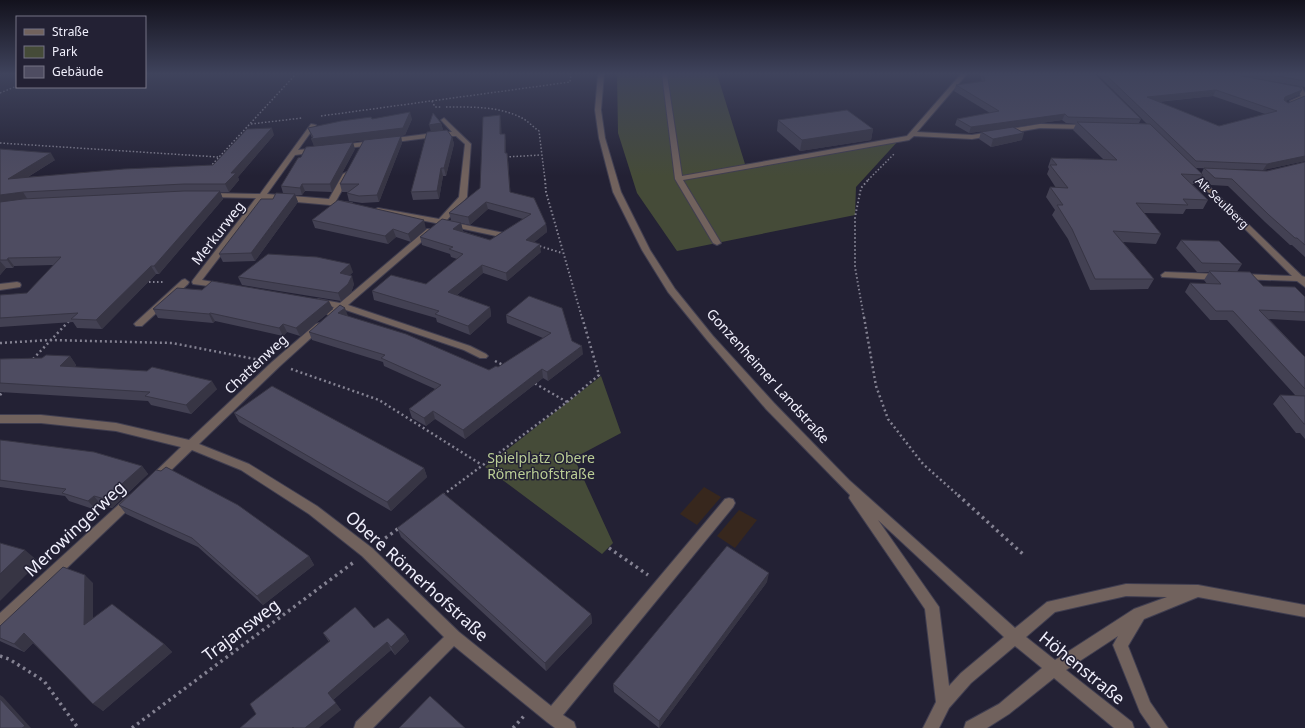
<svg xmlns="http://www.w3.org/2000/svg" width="1305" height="728" font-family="'Noto Sans',sans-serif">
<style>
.industrial{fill:#37271d}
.green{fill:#454b38}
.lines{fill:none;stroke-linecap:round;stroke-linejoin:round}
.minor-casing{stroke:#403e50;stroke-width:2}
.path-far3{stroke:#848292;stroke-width:1.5;stroke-dasharray:1.5 2;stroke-linecap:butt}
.path-far2{stroke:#848292;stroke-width:2;stroke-dasharray:1.5 2.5;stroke-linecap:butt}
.path-far1{stroke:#848292;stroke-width:2.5;stroke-dasharray:2 3;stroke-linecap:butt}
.path{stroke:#848292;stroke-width:3.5;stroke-dasharray:2.5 4;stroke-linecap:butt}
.minor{fill:#71625d;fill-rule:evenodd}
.wall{fill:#434153;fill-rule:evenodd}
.shaded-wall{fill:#373544}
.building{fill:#4e4c61;stroke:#373544;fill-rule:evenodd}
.labels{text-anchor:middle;stroke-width:3;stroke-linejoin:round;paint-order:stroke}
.far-street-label{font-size:12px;fill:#f0effc;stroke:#232134}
.street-label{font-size:14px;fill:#f0effc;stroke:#232134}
.park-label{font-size:14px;fill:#bacd95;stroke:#232134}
.near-street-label{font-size:17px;fill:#f0effc;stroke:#232134}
</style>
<rect width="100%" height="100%" fill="#232134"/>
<g class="industrial">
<polygon points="704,487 721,497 697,525 680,514"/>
<polygon points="739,510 757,520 735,548 717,536"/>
</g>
<g class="green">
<polygon points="617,74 717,74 745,164 795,158 899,140 856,187 855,215 677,251 637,193 618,133"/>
<polygon points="601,376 621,433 574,458 613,543 602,554 485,467"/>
</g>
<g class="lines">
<defs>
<g id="minor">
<path d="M598,74H604L601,110L605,138L621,192L650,250L675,289L713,336L774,403L849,480L1015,628L1047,602L1126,584L1198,585L1305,605V617L1198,597L1144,619L1128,646L1150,702L1168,728H1151L1140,712L1113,645L1118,636L1066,670L1132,722L1134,728H1114L1054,678L1009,714L987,728H964L966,722L999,704L1042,668L1015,646L971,683L949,708L939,728H923L936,702L925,609L851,501L849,498L850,495L766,409L707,340L668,292L642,250L613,192L599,138L595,110ZM878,520L1004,637L961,673L949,686L939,607ZM1126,596L1167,597L1134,609L1055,660L1026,637L1055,612Z"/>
<polygon points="662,74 667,75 682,176 907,136 961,74 967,74 917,132 972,135 1040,124 1087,125 1090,127 1087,129 1040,128 972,139 914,136 909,140 683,180 721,243 717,245 713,243 675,179"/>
<polygon points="1300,87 1302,88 1305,93 1305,99 1294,103 1290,103 1290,101 1301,96 1297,89"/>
<polygon points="444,118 471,144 467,197 446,221 504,233 504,237 501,237 445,225 444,223 441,224 378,212 374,210 378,208 439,219 459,197 465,144 456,136 442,136 341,149 338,147 341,145 442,132 452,132 441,120"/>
<polygon points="311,124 316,125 298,150 317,148 320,150 317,152 295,155 267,194 329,199 343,174 347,172 351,174 336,201 352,203 352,207 264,199 202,280 224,284 225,286 224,288 193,284 192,282 193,280 256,198 209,197 205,195 206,193 260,194"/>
<polygon points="1190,169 1192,170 1302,276 1305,277 1305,287 1297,281 1238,279 1237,277 1238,275 1241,274 1292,276 1187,171"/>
<polygon points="427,229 433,229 434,231 348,305 470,346 486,354 488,356 486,358 480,358 464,350 343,309 335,316 329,316 327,314 334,307 315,304 313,302 318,299 340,303"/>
<polygon points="1165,272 1219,274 1223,277 1219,280 1162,277 1161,275"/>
<polygon points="185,279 189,282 188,284 142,326 136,326 134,324 136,322 182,280"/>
<polygon points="17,282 20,283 21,285 20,287 0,290 0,284"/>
<polygon points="319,323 322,324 324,326 322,328 280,366 199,444 249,464 317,506 372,548 459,632 551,706 725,499 729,498 733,499 735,503 733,507 563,715 574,722 576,728 555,728 547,722 454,646 373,728 354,728 356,722 444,637 362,556 309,514 241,470 192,450 162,479 158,481 154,479 152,476 154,473 181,447 116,431 41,423 0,423 0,415 41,415 116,423 189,440 272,362 316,324"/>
<polygon points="131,495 135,497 137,500 135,503 5,627 0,629 0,613 127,497"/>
</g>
</defs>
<use href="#minor" class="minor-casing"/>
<g class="path-far3">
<polyline points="0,93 17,86"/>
<polyline points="432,101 435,107 441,107"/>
<path d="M446,107C471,107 499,106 522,118C528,121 533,127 539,131L545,180"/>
<polyline points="321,116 570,82 571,74"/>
<polyline points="251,124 302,118"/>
<polyline points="0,143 218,157"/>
<polyline points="506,157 541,155"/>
<polyline points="210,167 296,74"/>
<polyline points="868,180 895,153"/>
</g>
<g class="path-far2">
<polyline points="545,179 546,192 582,318"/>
<polyline points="536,245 562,253"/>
<polyline points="145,282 164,282"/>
<polyline points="864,318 855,267 855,217 861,188 869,179"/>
</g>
<g class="path-far1">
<polyline points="864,317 876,386 888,419 923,464 959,496"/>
<polyline points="0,343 50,340 172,343 260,360"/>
<polyline points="33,359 69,321"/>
<polyline points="495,361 505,366"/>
<polyline points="291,369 379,400 482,465"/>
<polyline points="0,395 5,390"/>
<polyline points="567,402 599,375 582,317"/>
<polyline points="443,495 567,402 534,383"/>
</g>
<g class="path">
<polyline points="958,495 1025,556"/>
<polyline points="380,542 399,528"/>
<polyline points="609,548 648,575"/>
<polyline points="0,656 9,659 44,681 78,728"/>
<polyline points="132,728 354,562"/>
<polyline points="513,728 524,716"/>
</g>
<use href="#minor" class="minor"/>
</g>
<g class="wall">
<path d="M980,74H1095L1141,119L1139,123L1147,124L1097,74H1305V87L1252,78L1302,90L1299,95L1285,101L1288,103L1305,96V161L1263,170L1195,168L1201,174L1204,168L1267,171L1305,162V257L1292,245H1290L1265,222L1228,186L1211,185L1202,176L1197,184H1192L1208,200L1203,209H1186L1183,214L1144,213L1161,234L1156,244L1123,242L1154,279L1148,289L1090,290L1068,239L1052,215L1055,210L1046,197L1050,187L1056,188L1047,174L1049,169L1048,167L1051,158L1103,159L1073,130L1076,124L1066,123L1062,120L969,133L955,125L957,119L990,113L954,91L956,85L982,82ZM1213,96L1265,114L1219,126L1158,102Z"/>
<polygon points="372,119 412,119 405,135 401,136 402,143 379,202 362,203 349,201 347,193 349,192 342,192 340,184 385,138 314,146 312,138 308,128"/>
<polygon points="778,120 873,129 871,140 800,151 777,131"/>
<path d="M501,122V134L506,141V153H507L508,160L510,192L546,224L547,232L534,242L541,252L507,281L483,273L457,295L490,307L491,316L470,335L437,322L436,318L374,300L372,291L426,284L457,259L451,257L450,254L422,245L420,237L451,220L449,213L480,188ZM488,209L523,219L490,240L462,231H463L461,223L470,225Z"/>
<polygon points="441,123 443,130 452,137 454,144 446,176 443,176 439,199 413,200 411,192 431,132"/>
<polygon points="981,132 1022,140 991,147 979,139"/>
<polygon points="274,135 238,177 239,180 229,192 220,192 223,199 159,274 156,274 102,329 77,328 73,322 0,327 0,295 27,293 54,265 14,266 13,268 6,268 0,275 0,149 55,160 28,177 213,165"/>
<polygon points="355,149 332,192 305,191 302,195 295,195 298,202 255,261 223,262 219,254 273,199 283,193 281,186"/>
<polygon points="312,220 426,229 411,242 396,237 388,244 315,228"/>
<polygon points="1181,240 1242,264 1237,272 1263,286 1305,297 1305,321 1269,319 1305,357 1305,439 1300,433 1296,433 1273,404 1280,395 1295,395 1227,320 1210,320 1185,292 1190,283 1207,284 1204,280 1209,272 1197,272 1176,248"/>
<polygon points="353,272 349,276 354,284 351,293 341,301 242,285 238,277"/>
<polygon points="153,309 333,309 300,336 287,332 283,336 215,321 213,323 158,318"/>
<polygon points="506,315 572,341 583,354 548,381 543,378 465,439 435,419 426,426 412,418 409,409 435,389 384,366 383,362 312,340 309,332 348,316 489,370 498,367 543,338 507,323"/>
<polygon points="70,356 76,365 75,367 217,389 191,414 151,405 148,401 0,392 0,359 42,358"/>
<polygon points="234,413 424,468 427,477 391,511 239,422"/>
<polygon points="0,440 142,466 148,474 112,508 101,505 96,510 69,501 65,496 0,487"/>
<polygon points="161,471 309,556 314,565 263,605 198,547 126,514 119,505"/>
<polygon points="397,528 591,614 592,623 546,671 401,537"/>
<polygon points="767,582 659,728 614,692 613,684"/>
<polygon points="93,583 93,618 164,644 172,652 103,711 33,643 24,652 2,642 0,641 0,626"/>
<polygon points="374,628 405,634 409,641 395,655 391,650 333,700 341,710 256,714 329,642 323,633"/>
</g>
<g class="shaded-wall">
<polygon points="1216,90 1213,96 1144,103 1147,97"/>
<polygon points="1302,90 1299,95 1281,103 1285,97"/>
<polygon points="410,112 412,119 405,135 401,136 402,143 379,202 377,195 401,136 314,146 311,139"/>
<polygon points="1065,114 1062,120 969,133 971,127"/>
<polygon points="500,115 501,122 502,141 500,134"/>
<polygon points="441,123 443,130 431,132 429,125"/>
<polygon points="272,128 274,135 238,177 239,180 229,192 225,184 231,173"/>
<polygon points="873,129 871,140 800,151 802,140"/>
<polygon points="1024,133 1022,140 991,147 993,139"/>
<polygon points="505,134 506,141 506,161 505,153"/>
<polygon points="452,137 454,144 446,176 444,168"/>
<polygon points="353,142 355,149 332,192 330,184"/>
<polygon points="51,153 55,160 13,186 8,179"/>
<polygon points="507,153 508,160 511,199 510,192"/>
<polygon points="1305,156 1305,161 1263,170 1267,164"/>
<polygon points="441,168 443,176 439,199 437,191"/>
<polygon points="302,184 305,191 302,195 300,188"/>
<polygon points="220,191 223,199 159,274 154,266"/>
<polygon points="23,192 28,200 0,204 0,195"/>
<polygon points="295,194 298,202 255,261 251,253"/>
<polygon points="486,202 488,209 470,225 468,217"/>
<polygon points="424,220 426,229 411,242 408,234"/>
<polygon points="461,223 463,231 455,237 453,229"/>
<polygon points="546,224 547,232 527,248 526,240"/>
<polygon points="393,229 396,237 388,244 385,236"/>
<polygon points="540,244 541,252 507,281 506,273"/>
<polygon points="8,258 14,266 13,268 7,260"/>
<polygon points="0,261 6,268 0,275"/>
<polygon points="350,264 353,272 343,281 340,273"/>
<polygon points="482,265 483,273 450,301 448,292"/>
<polygon points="151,266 156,274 102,329 96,320"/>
<polygon points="352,276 354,284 351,293 341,301 338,293"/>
<polygon points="329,301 333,309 300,336 296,328"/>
<polygon points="490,307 491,316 470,335 468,326"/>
<polygon points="345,308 348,316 341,322 338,313"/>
<polygon points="210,313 215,321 213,323 209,314"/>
<polygon points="283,324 287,332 283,336 279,328"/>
<polygon points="582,346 583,354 548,381 547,372"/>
<polygon points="70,356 76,365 67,375 60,366"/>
<polygon points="542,369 543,378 465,439 463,430"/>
<polygon points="212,381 217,389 191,414 186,405"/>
<polygon points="433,411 435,419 426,426 424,418"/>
<polygon points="142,466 148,474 112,508 105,499"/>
<polygon points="424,468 427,477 391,511 387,502"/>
<polygon points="94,496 101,505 96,510 88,501"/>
<polygon points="25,550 39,562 0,601 0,574"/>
<polygon points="309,556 314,565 263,605 257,596"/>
<polygon points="769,573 767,582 659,728 659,721"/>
<polygon points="85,575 93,583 93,633 84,625"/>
<polygon points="591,614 592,623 546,671 545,663"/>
<polygon points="24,633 34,642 24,652 14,644"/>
<polygon points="405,634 409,641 395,655 391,647"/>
<polygon points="387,642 391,650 333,700 328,693"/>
<polygon points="164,644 172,652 103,711 93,704"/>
<polygon points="0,695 3,697 31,728 22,728 0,699"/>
<polygon points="336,703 341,710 319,728 305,728"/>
</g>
<g class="building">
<polygon points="983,74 1095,74 1141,119 1068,117 1065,114 971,127 957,119 999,111 956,85 985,81"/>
<path d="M1105,74H1232L1300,87L1302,90L1285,97L1284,100L1288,103L1305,96V156L1267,164L1196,161ZM1216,90L1277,111L1219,126L1147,97Z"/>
<polygon points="1266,74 1305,74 1305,81"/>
<polygon points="847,110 873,129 802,140 778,120"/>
<polygon points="410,112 403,128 311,139 313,137 308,128 341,121 371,117 372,119"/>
<polygon points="433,113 441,123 429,125"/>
<polygon points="500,115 500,134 505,134 505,153 507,153 510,192 534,198 546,224 526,240 540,244 506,273 482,265 448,292 490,307 468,326 435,314 439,311 372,291 391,275 426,284 463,254 449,249 453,247 420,237 442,219 461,223 453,229 490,240 531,214 486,202 468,217 449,213 480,188 483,117"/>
<polygon points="1077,122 1150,124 1203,175 1181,174 1208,200 1183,199 1188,205 1136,203 1161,234 1113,231 1154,279 1095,279 1072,229 1057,205 1063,205 1050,187 1068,188 1050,165 1057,165 1051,158 1117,160"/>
<polygon points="1013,127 1024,133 993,139 981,132"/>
<polygon points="272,128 231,173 236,173 225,184 184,184 23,192 0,195 0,149 51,153 8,179 124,169 213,165 247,129"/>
<polygon points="447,130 452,137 444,168 441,168 437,191 411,192 427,132"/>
<polygon points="401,136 377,195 359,196 347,193 359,184 340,184 364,140"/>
<polygon points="353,142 330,184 302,184 300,188 281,186 298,158 301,157 306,147"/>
<polygon points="1305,162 1305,245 1297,238 1295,238 1269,215 1232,179 1215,178 1204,168 1267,171"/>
<polygon points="184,191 220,191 154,266 151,266 96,320 71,319 78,313 0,318 0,295 27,293 61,257 8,258 7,260 0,260 0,202 23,199"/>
<polygon points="276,193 295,194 251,253 219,254 261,199 273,199"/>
<polygon points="338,200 424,220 408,234 393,229 385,236 312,220"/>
<polygon points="1181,240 1219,241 1242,264 1202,263"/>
<polygon points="268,254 317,257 350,264 340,273 352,276 348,284 338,293 238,277"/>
<polygon points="1209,271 1250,272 1263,286 1295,287 1305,297 1305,312 1259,310 1305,357 1305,389 1233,311 1216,311 1190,283 1221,284"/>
<polygon points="212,281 329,301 296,328 283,324 279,328 210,313 209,314 153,309 177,288 202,290"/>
<polygon points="529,296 562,308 572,341 582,346 547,372 542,369 463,430 433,411 424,418 409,409 441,385 381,358 385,355 309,332 340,305 345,308 338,313 406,334 489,370 496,366 498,367 551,333 506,315"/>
<polygon points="46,355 70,356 60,366 147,371 152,367 212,381 186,405 145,396 150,392 0,383 0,359 42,358"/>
<polygon points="272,386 424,468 387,502 234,413"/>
<polygon points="1280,395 1305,396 1305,424 1304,424"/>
<polygon points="0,440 9,441 94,452 142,466 105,499 94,496 88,501 62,493 66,489 0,480"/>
<polygon points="166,467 238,505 309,556 257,596 192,538 119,505 156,470 161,471"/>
<polygon points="443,493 591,614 545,663 397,528"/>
<polygon points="0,543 25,550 0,574"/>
<polygon points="727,546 769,573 659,721 613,684"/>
<polygon points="63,567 85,575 84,625 112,604 164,644 93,704 24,633 14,644 0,638 0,626"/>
<polygon points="355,607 374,628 388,618 405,634 391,647 387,642 328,693 336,703 305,728 294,728 293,727 292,728 240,728 256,714 250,704 330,641 323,633"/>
<polygon points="430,696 465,728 399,728"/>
<polygon points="0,699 25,726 22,728 0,728"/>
</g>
<linearGradient id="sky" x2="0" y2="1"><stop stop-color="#13121d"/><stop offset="0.42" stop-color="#3f435c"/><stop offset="1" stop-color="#3f435c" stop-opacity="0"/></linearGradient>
<rect width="1305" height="176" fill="url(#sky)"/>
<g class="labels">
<g class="far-street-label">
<text transform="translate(1222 203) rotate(44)" y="4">Alt Seulberg</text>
</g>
<g class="street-label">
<text transform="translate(218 233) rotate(-52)" y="5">Merkurweg</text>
<text transform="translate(256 364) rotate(-43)" y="5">Chattenweg</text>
<text transform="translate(768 376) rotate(48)" y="5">Gonzenheimer Landstraße</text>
</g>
<g class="park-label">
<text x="541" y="463">Spielplatz Obere<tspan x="541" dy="16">Römerhofstraße</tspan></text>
</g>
<g class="near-street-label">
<text transform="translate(75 529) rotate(-43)" y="6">Merowingerweg</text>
<text transform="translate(417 576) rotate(42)" y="6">Obere Römerhofstraße</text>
<text transform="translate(241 630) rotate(-37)" y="6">Trajansweg</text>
<text transform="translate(1082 668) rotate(39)" y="6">Höhenstraße</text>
</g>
</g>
<rect x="16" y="16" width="130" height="72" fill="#232134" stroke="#757384"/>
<rect x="24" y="29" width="20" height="6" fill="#71625d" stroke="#757384"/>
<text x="52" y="36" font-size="12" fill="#f0effc">Straße</text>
<rect x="24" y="46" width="20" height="12" fill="#454b38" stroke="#757384"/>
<text x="52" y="56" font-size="12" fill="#f0effc">Park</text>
<rect x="24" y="66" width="20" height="12" fill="#4e4c61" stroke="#757384"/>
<text x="52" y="76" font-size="12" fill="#f0effc">Gebäude</text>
</svg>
